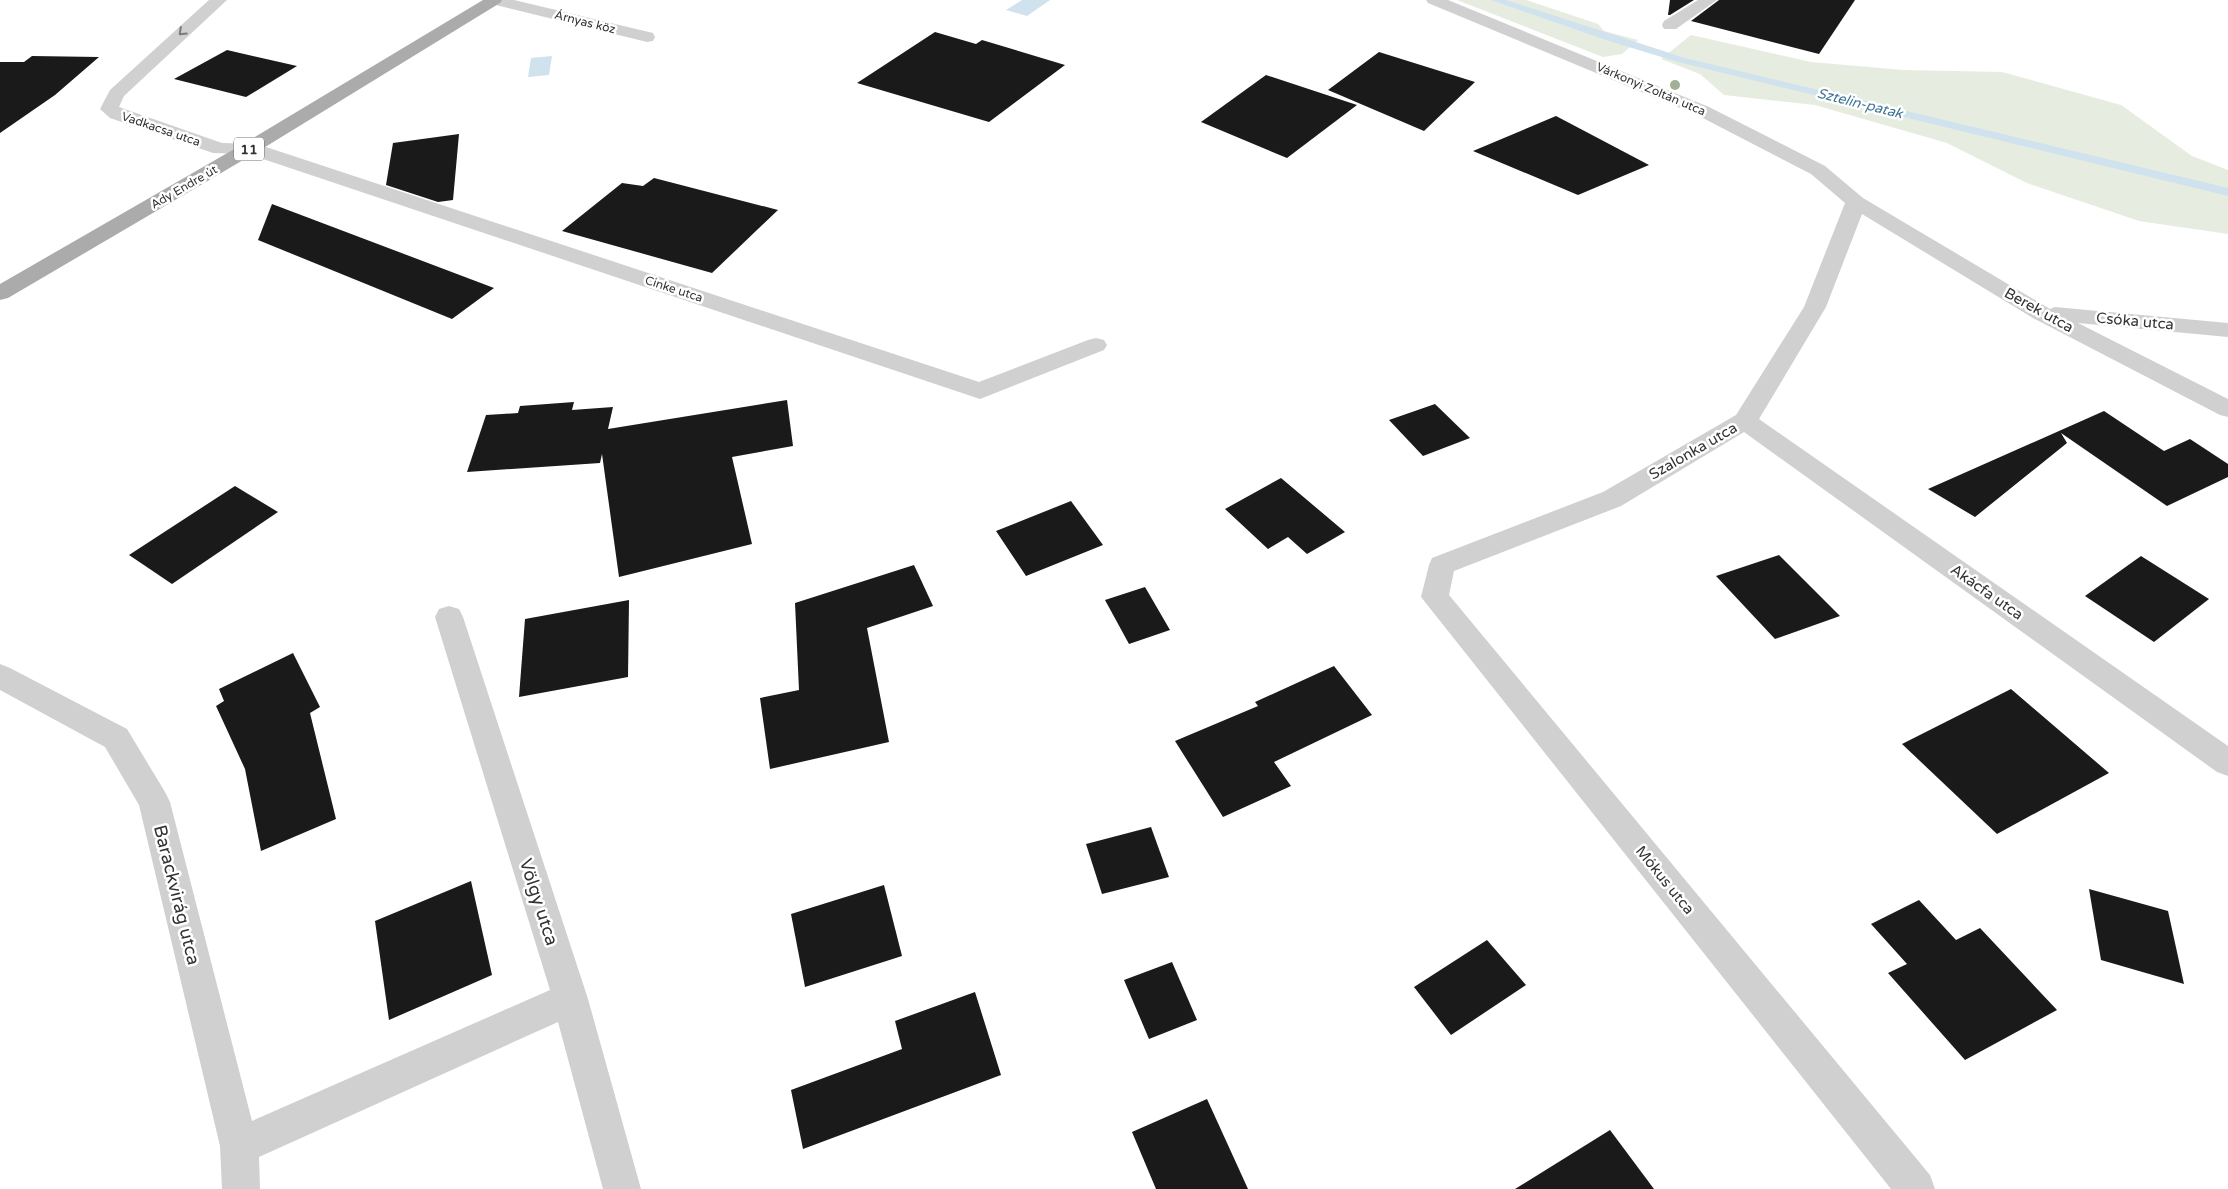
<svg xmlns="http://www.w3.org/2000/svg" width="2228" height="1189" font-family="'Varela Round',sans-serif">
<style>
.green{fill:#e6ecdf}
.water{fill:#cfe2ee}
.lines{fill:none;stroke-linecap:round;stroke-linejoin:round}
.stream{fill:#cfe2ee;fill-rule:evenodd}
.building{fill:#1a1a1a}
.minor{fill:#d0d0d0;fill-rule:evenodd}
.major{fill:#ababab;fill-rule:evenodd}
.tree{fill:#a2b095}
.oneway{stroke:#7a7a7a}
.labels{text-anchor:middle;stroke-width:5;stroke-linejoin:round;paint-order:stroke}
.far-street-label{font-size:12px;fill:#333;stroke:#fff}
.far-water-label{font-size:14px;font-style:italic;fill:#3f7597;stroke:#fff}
.shield{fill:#fff;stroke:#707070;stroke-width:1}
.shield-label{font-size:14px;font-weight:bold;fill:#333}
.street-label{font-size:15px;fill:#333;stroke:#fff}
.near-street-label{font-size:18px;fill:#333;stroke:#fff}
</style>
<rect width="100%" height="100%" fill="#fff"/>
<g class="green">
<polygon points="1457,0 1526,0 1598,24 1604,31 1638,40 1622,54 1603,57"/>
<polygon points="1691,35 1811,62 1903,70 2002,72 2121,105 2192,156 2228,170 2228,234 2139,221 2027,183 1947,143 1815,105 1724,95 1700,74 1661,59"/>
</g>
<g class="water">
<polygon points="1022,0 1050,0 1027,16 1006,10"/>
<polygon points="552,56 549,75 528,77 531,58"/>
</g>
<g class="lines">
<polygon class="stream" points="1491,0 1506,0 1685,58 2228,188 2228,196 1678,62 1609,41"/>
</g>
<g class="building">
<polygon points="1670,0 1694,0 1670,15 1668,15"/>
<polygon points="1719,0 1855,0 1819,54 1691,21"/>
<polygon points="935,32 976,44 982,40 1065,65 989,122 857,83"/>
<polygon points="227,50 297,66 246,97 174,79"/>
<polygon points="1379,52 1475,82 1424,131 1328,90"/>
<polygon points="32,56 99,57 55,95 0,133 0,62 24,62"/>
<polygon points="1266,75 1357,105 1287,158 1201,122"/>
<polygon points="1556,116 1649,165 1578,195 1473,151"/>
<polygon points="459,134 453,200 438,202 386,185 393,143"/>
<polygon points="654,178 778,210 712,273 562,231 622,183 643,186"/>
<polygon points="272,204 494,288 452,319 258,240"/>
<polygon points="787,400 793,446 732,457 752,544 619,577 602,454 600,463 467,472 486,415 518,413 520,406 574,402 572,410 613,407 608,429"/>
<polygon points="1435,404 1470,438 1423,456 1389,420"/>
<polygon points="2104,411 2164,451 2190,439 2228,464 2228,477 2167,506 2061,433 2067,443 1975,517 1928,489"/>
<polygon points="1281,478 1345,532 1307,554 1288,537 1268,549 1225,509"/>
<polygon points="235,486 278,512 172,584 129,555"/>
<polygon points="1071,501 1103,545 1026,576 996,531"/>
<polygon points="1779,555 1840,616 1775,639 1716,576"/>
<polygon points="2141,556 2209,599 2154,642 2085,596"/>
<polygon points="914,565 933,606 867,628 889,742 770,769 760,698 799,690 795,603"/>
<polygon points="1145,587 1170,630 1129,644 1105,600"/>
<polygon points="629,600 628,677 519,697 525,619"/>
<polygon points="293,653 320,707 310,713 336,819 261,851 245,769 216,706 224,701 219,689"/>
<polygon points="1334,666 1372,715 1274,762 1291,786 1223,817 1175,741 1258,706 1255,702"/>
<polygon points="2011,689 2109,773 1997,834 1902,744"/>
<polygon points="1151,827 1169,877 1102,894 1086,844"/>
<polygon points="471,881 492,975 389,1020 375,921"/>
<polygon points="884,885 902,956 805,987 791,914"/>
<polygon points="2089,889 2168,911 2184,984 2101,960"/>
<polygon points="1919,900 1956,940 1980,928 2057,1010 1965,1060 1888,973 1907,964 1871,924"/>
<polygon points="1487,940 1526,985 1451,1035 1414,987"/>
<polygon points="1172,962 1197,1020 1149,1039 1124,980"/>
<polygon points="975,992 1001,1075 803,1149 791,1090 902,1049 895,1021"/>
<polygon points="1207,1099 1248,1189 1156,1189 1132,1132"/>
<polygon points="1610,1130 1654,1189 1515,1189"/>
</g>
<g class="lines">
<g class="minor">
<polygon points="209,0 227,0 124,96 119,107 222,143 257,144 979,382 1088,340 1096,338 1104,340 1107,345 1104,350 980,399 248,154 213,153 110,118 100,109 110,90"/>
<polygon points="486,0 514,0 653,33 655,37 653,41 647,42 488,3"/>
<polygon points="1426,0 1448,0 1709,107 1825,166 1863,198 2050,309 2055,307 2228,323 2228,337 2078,323 2228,399 2228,417 2220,415 2033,318 1862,214 1826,307 1759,419 2228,746 2228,776 2217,772 1744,432 1621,506 1454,571 1449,595 1930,1175 1935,1189 1891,1189 1421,597 1429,565 1432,558 1603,492 1736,415 1804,307 1845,203 1811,174 1697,115 1428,3"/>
<polygon points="1698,0 1717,0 1676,29 1664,29 1662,25 1664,21"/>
<polygon points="449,606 459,609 463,617 588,999 641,1189 603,1189 558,1022 259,1157 260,1189 222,1189 220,1146 139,805 105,747 0,690 0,664 10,668 127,729 165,792 170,802 252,1121 550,990 435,617 439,609"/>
</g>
<polygon class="major" points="483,0 502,0 500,3 257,152 8,298 0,300 0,284 243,144"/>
</g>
<circle class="tree" cx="1675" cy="85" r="5"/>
<defs><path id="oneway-chevron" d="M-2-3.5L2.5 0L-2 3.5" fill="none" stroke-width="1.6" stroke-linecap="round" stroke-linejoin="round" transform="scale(1.25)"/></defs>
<use class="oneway" href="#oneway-chevron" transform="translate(182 32) rotate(137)"/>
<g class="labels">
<g class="far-street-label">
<text transform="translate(585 22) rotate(14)" y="4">Árnyas köz</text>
<text transform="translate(1651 89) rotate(23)" y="4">Várkonyi Zoltán utca</text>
<text transform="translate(161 129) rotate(19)" y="4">Vadkacsa utca</text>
<text transform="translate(184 187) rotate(-30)" y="4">Ady Endre út</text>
<text transform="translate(674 289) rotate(18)" y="4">Cinke utca</text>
</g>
<g class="far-water-label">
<text transform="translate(1860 103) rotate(14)" y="5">Sztelin-patak</text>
</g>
<rect class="shield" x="234" y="137.5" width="30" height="23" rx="4"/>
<g class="shield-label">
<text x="249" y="154">11</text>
</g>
<g class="street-label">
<text transform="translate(2039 310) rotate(29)" y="5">Berek utca</text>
<text transform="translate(2135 321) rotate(5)" y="5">Csóka utca</text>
<text transform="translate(1693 451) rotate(-30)" y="5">Szalonka utca</text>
<text transform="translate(1987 592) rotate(35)" y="5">Akácfa utca</text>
<text transform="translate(1665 880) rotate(51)" y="5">Mókus utca</text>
</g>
<g class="near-street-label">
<text transform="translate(177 895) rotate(76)" y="6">Barackvirág utca</text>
<text transform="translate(539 902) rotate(72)" y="6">Völgy utca</text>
</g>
</g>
</svg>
